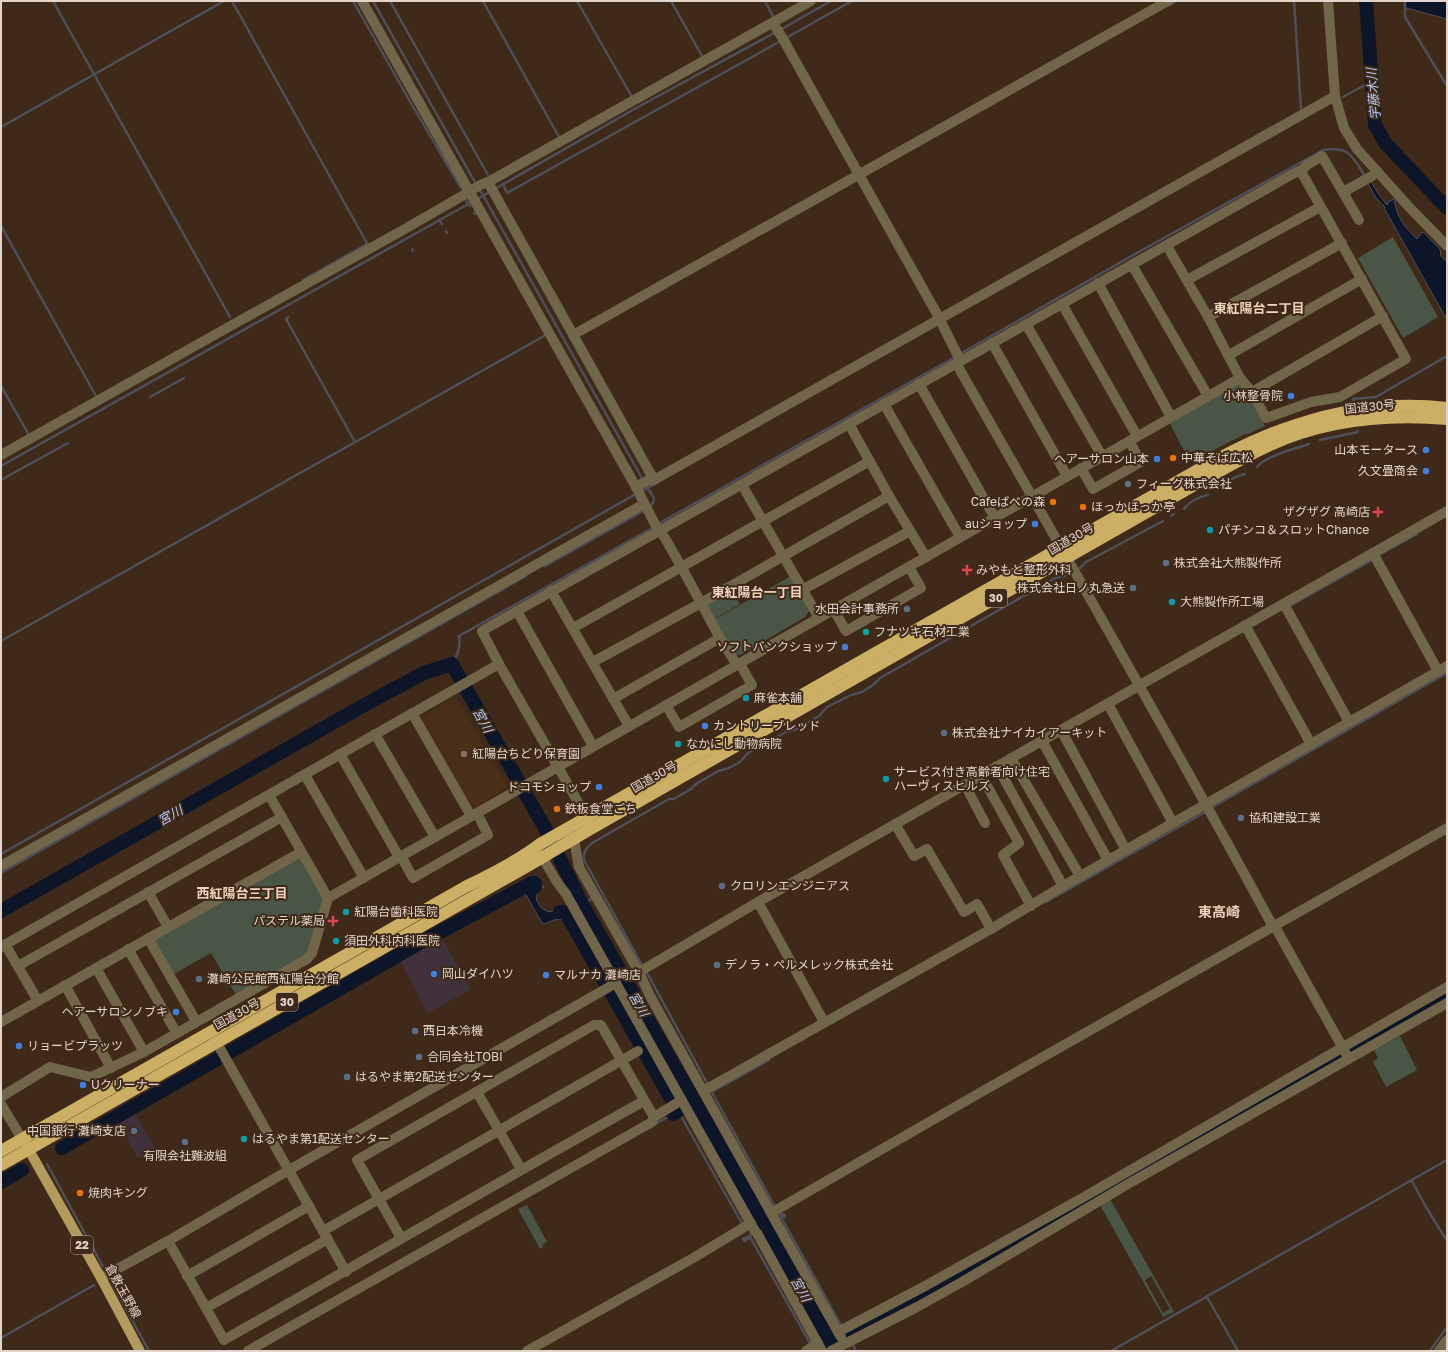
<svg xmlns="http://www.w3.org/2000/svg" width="1448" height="1352" font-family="'Golos Text','Noto Sans JP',sans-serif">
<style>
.commercial{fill:#40313d}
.built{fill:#4a2f18}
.green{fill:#495645;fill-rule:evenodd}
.water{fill:#0d1629;stroke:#4e4f5a}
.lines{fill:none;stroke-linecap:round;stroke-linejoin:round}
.stream{stroke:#4e4f5a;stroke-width:2.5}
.river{stroke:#0d1629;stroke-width:14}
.minor{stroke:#716649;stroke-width:10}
.major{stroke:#b29b5d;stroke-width:10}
.highway{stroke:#cbaf64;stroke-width:12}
.shop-dot{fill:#3f7fe0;stroke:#3f2918;stroke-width:1.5}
.food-dot{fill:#e8710a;stroke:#3f2918;stroke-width:1.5}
.service-dot{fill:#5c6f8a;stroke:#3f2918;stroke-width:1.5}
.health-dot{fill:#e0444e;stroke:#3f2918;stroke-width:1.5}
.culture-dot{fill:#0f9aa8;stroke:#3f2918;stroke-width:1.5}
.education-dot{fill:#8d6e63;stroke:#3f2918;stroke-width:1.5}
.labels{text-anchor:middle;stroke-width:4;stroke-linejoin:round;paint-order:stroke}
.shield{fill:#3f2918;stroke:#b2a195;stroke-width:1}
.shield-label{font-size:11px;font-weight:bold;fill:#e4d5cb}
.poi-label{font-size:12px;fill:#e4d5cb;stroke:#3f2918;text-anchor:start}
.street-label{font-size:12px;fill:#e4d5cb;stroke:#3f2918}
.water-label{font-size:13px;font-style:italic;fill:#b2caf8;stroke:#3f2918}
.neighbourhood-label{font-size:13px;font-weight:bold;fill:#f0d3bd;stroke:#3f2918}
.quarter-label{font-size:14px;font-weight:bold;fill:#f0d3bd;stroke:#3f2918}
</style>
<rect width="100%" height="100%" fill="#3f2918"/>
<g class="commercial">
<polygon points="440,935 471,989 428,1013 398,958"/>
<polygon points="132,1109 155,1148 138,1158 116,1118"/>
</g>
<polygon class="built" points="456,697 507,787 478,805 468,803 422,721 425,715"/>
<g class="green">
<polygon points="1393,237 1438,317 1403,338 1358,258"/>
<polygon points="1239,382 1252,399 1265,426 1248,434 1245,434 1190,462 1169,422"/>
<polygon points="791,576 810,610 805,617 740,655 734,654 715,619"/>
<polygon points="731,589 740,604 714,619 708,607 710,601"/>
<polygon points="300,856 324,898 307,955 236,995 211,953 172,975 153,940"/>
<polygon points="1400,1036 1417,1070 1386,1087 1373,1062 1378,1058 1374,1050"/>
<path d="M1110,1199L1174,1312L1163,1317L1100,1205ZM1151,1276L1170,1309L1163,1313L1145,1280Z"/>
<polygon points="527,1205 547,1242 542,1245 543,1247 540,1249 518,1209"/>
</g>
<g class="water">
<polygon points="1404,1 1447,1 1447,19 1406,8"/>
<path d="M1370,181L1377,191V192L1387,205L1388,203V202L1394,199C1398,219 1403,225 1417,239L1422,232L1424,233L1440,249L1441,256L1447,262V320L1384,208L1385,207L1376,198L1367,182Z"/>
<path d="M538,877L541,878L536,899L541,908L549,912L565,908L569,910L570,916L575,923L570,925C563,915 554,920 544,924L542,923L526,895L519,886Z"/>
</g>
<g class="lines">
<g class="stream">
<polyline points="53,1 230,317"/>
<polyline points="232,1 368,245"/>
<polyline points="353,1 412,105 461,188"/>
<polyline points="373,1 476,184"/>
<polyline points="390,1 488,175"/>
<polyline points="483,1 559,137"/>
<polyline points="577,1 632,97"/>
<polyline points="671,1 702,56"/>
<polyline points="765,1 774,18"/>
<polyline points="1294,1 1301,109"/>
<polyline points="1405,1 1405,17 1447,86"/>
<polyline points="1170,5 1176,1"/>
<polyline points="780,30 831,1"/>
<polyline points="786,38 852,1"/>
<polyline points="1343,97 1372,81"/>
<polyline points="1,127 224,1"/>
<polyline points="503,184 507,193 779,42"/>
<polyline points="479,188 643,480"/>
<polyline points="495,189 638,107 776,32"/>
<polyline points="479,198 491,191"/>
<polyline points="466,200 470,206"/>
<polyline points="1444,204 1447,200"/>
<polyline points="474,213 475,214"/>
<polyline points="439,220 442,224"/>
<polyline points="1,226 96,396"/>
<polyline points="446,231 447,233"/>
<polyline points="412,249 413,251"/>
<polyline points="303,280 367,244"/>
<polyline points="288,317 286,319 355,442"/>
<path d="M960,354L1144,249L1323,150C1350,146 1352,156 1365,176"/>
<polyline points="1,386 29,435 30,435"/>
<polyline points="150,397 184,378"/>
<polyline points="1354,401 1353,399 1376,397 1447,356"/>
<polyline points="1320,440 1358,432 1358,431"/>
<polyline points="1,466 470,203"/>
<path d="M1257,467C1265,456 1295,449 1309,444"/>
<polyline points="1,480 68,443"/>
<polyline points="645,484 654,498 653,503 649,507"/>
<path d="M1218,489C1223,482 1237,476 1245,474"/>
<polyline points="644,490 655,484"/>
<path d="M1184,509C1189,502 1200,496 1208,495"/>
<polyline points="1171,516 1174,514"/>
<polyline points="658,524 955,357"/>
<polyline points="1379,555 1417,534"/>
<polyline points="545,566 645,510"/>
<polyline points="1080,568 1086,562 1163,521"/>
<polyline points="1288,607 1372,560"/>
<polyline points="1,641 544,336"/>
<path d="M452,664C458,655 461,647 459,636L654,527"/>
<polyline points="1211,808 1447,673"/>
<polyline points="1,854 634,495"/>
<polyline points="1,873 526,576"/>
<polyline points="564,885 571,881"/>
<polyline points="536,886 543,887"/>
<polyline points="1046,902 1207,811"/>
<polyline points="579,906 593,898"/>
<path d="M643,967L584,860C583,852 586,848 592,843L669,799H674L691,789L696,784L718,771L729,768L740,762L748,753L786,732L797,729L819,716L827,707L851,695L862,692L873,685L880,678L1055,578L1065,576"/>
<polyline points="646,971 708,1085"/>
<polyline points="710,1089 775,1207"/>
<polyline points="712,1092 769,1060"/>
<polyline points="678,1111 743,1225"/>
<polyline points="655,1124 673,1114"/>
<polyline points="47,1164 106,1272"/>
<polyline points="1412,1181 1426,1207 1447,1241"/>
<polyline points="780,1218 785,1216 783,1214 780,1215"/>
<polyline points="782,1219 842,1327"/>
<polyline points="759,1230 774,1222"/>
<polyline points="750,1237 811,1345"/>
<polyline points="743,1239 753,1234"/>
<polyline points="743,1239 744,1241 750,1238"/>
<polyline points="108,1276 149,1351"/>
<polyline points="1207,1297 1238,1351"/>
<polyline points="1,1338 94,1285"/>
<polyline points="853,1345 856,1351"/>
<polyline points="1111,1351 1447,1160"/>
<polyline points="1430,1351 1447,1327"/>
</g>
<g class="river">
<polyline points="1366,1 1375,125 1386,144 1447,208"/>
<polyline points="1,911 375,699 424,673 452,664 545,828 582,904 765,1225"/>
<polyline points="560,912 564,912 566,913 678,1111 673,1114"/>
<polyline points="62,1148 425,940 532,883 535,883 535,887"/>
<polyline points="1,1182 22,1170"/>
<polyline points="767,1227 835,1351"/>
<polyline points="818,1351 934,1289 1447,995"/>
</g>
<g class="minor">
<polyline points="362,1 636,487 657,528 665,538 682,568 720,638 737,665"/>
<polyline points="1328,1 1335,96 1344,128 1357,149 1410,208 1447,246"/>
<polyline points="773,23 783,39 937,314 960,360"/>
<polyline points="1300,172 1307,165 1322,156 1359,220"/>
<polyline points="488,182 654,480"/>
<polyline points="1343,192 1372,176 1377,171"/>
<polyline points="1132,265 1208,396"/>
<polyline points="1187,280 1320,207"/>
<polyline points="1098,283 1171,417"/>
<polyline points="1062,304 1137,436"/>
<polyline points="1208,317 1342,243"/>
<polyline points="1026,324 1102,456"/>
<polyline points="573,335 1168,1"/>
<polyline points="992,343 1067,476"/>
<polyline points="1229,355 1362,279"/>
<path d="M956,363C1061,548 1168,733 1270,921L1278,932L1349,1059"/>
<polyline points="919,384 995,518"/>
<polyline points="1252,392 1383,316"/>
<polyline points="884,404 960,537"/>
<polyline points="849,424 889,496 926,557"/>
<polyline points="1,455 234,324 403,230 469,192 480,185 488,182 811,1"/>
<polyline points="1081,468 1093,489 1141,462 1129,441"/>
<polyline points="742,485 819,618"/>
<polyline points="636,487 647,481 654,480 1335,96"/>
<polyline points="1373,553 1438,671"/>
<polyline points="802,590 910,531"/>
<polyline points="551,591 629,726"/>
<polyline points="1284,604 1349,722"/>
<polyline points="834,610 846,631 921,588 909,567"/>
<polyline points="517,611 593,746"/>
<polyline points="1245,625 1311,744"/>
<polyline points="573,628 870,461"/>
<polyline points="593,662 701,603 889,496"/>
<polyline points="613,699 720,638"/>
<polyline points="1108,704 1173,823"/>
<polyline points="666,705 679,727 752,685 740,664"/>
<polyline points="412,713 471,816"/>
<polyline points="1061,730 1126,850"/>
<polyline points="375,734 435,837"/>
<polyline points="1042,741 1108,860"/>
<polyline points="340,754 399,857"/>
<polyline points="1011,758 1080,876"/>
<polyline points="997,766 1063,886"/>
<polyline points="305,775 364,878"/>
<polyline points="981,775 1019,843 1003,855 1031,906"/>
<polyline points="965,785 985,823"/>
<polyline points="269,795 328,898"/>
<polyline points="590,823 499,664 482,631 517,611 1298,171 1303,175 1406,359 1340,397 1311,402 1266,418 1252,392 1240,378 1208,317 1167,246"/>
<polyline points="895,824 914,856 927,849 964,912 977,904 991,929"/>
<polyline points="569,834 575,845 579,867 639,972 650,996 775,1220"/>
<polyline points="539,852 557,882 566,894 755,1231"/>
<polyline points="401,856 413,878 488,835 477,813"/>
<polyline points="1,866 644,504"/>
<polyline points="148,892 168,927"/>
<polyline points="758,902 824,1022"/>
<polyline points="148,938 196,1021"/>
<polyline points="5,944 38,1001"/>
<polyline points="1,947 499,664"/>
<polyline points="128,949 176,1032"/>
<polyline points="18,966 282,817"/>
<polyline points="96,968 144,1052"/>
<polyline points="639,972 758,902 1447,511"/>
<polyline points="65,985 111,1068"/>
<polyline points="1,1022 301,852"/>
<polyline points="213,1036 346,1272"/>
<polyline points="703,1091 991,929 1063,886 1447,666"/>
<polyline points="477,1092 521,1169"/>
<polyline points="1,1097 50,1067 91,1077 144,1052 307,959 312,953 328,898 1240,378"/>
<polyline points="1,1104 22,1139"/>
<polyline points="771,1213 983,1091 1447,828"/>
<polyline points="776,1222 841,1337"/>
<polyline points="323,1231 638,1051"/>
<polyline points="757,1233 822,1351"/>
<polyline points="401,1238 357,1160 594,1025 601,1025 654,1117 682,1100"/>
<path d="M168,1241L224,1340C364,1261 503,1179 644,1101"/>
<polyline points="187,1276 309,1206"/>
<polyline points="101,1278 168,1241 289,1170 616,983"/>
<polyline points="206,1308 328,1239"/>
<polyline points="838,1332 927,1285 1084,1197 1447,987"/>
<polyline points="248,1351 652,1122 654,1117"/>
<polyline points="527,1351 695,1257 751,1223"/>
<polyline points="806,1351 818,1343"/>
<polyline points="831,1351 917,1307 962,1282 1128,1184 1447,1003"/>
<polyline points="1439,1351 1447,1340"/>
</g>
<polyline class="major" points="25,1143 101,1278 140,1351"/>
<g class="highway">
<path d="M1,1151L467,886C492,874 518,861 540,844C702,752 863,660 1025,568C1071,542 1117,516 1163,490C1206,465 1248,440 1296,425C1344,409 1397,402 1447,408"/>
<path d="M1,1165L531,864L592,828L1205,479C1227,467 1248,455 1270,445C1325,420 1388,414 1447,419"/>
</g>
</g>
<g class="shop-dot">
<circle cx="1291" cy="396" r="4"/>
<circle cx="1426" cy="450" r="4"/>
<circle cx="1157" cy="459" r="4"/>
<circle cx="1426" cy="471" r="4"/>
<circle cx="1035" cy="524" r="4"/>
<circle cx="845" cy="647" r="4"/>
<circle cx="705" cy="726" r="4"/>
<circle cx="599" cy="787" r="4"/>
<circle cx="434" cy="974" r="4"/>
<circle cx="546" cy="975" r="4"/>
<circle cx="176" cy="1012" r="4"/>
<circle cx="19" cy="1046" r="4"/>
<circle cx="83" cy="1085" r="4"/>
</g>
<g class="food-dot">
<circle cx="1173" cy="458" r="4"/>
<circle cx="1053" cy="502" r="4"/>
<circle cx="1083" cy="507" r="4"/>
<circle cx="557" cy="809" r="4"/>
<circle cx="80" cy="1193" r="4"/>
</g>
<g class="service-dot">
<circle cx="1128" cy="484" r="4"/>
<circle cx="1166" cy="563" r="4"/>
<circle cx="1133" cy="588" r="4"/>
<circle cx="907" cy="609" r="4"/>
<circle cx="944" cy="733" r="4"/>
<circle cx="1241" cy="818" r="4"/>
<circle cx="722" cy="886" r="4"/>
<circle cx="717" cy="965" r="4"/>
<circle cx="199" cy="979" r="4"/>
<circle cx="415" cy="1031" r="4"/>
<circle cx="419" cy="1057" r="4"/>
<circle cx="347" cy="1077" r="4"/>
<circle cx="134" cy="1131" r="4"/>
<circle cx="185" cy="1142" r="4"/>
</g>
<g class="health-dot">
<path d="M1376 506h4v4h4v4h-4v4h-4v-4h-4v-4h4z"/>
<path d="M965 564h4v4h4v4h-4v4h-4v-4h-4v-4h4z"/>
<path d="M331 915h4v4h4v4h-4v4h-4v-4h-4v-4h4z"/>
</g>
<g class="culture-dot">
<circle cx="1210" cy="530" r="4"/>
<circle cx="1172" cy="602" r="4"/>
<circle cx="866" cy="632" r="4"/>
<circle cx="746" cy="698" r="4"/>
<circle cx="678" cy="744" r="4"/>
<circle cx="886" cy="779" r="4"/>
<circle cx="346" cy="912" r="4"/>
<circle cx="336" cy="941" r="4"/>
<circle cx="244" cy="1139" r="4"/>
</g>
<circle class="education-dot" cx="464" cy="754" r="4"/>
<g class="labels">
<g class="shield">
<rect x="985" y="589" width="22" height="18" rx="3"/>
<rect x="276" y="993" width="22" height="18" rx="3"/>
<rect x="71" y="1236" width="22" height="18" rx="3"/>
</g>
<g class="shield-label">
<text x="996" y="602">30</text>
<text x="287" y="1006">30</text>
<text x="82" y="1249">22</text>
</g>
<g class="poi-label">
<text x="1283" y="400" text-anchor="end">小林整骨院</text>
<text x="1418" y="454" text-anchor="end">山本モータース</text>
<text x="1181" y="462">中華そば広松</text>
<text x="1149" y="463" text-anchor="end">ヘアーサロン山本</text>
<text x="1418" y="475" text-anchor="end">久文畳商会</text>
<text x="1136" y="488">フィーグ株式会社</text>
<text x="1045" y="506" text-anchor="end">Cafeばべの森</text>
<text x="1091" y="511">ほっかほっか亭</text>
<text x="1370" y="516" text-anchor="end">ザグザグ 高崎店</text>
<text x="1027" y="528" text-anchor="end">auショップ</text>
<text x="1218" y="534">パチンコ＆スロットChance</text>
<text x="1174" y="567">株式会社大熊製作所</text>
<text x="976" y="574">みやもと整形外科</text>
<text x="1125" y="592" text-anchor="end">株式会社日ノ丸急送</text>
<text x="1180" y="606">大熊製作所工場</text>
<text x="899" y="613" text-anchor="end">水田会計事務所</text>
<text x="874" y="636">フナツキ石材工業</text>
<text x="837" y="651" text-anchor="end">ソフトバンクショップ</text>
<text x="754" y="702">麻雀本舗</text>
<text x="713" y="730">カントリーブレッド</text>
<text x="952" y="737">株式会社ナイカイアーキット</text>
<text x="686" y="748">なかにし動物病院</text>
<text x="472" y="758">紅陽台ちどり保育園</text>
<text x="894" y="776">サービス付き高齢者向け住宅<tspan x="894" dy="14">ハーヴィスヒルズ</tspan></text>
<text x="591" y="791" text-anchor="end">ドコモショップ</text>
<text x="565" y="813">鉄板食堂ごち</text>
<text x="1249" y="822">協和建設工業</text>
<text x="730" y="890">クロリンエンジニアス</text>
<text x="354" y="916">紅陽台歯科医院</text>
<text x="325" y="925" text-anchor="end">パステル薬局</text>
<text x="344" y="945">須田外科内科医院</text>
<text x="725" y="969">デノラ・ペルメレック株式会社</text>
<text x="442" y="978">岡山ダイハツ</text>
<text x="554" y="979">マルナカ 灘崎店</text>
<text x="207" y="983">灘崎公民館西紅陽台分館</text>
<text x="168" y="1016" text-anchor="end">ヘアーサロンノブキ</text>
<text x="423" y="1035">西日本冷機</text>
<text x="27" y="1050">リョービプラッツ</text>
<text x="427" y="1061">合同会社TOBI</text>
<text x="355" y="1081">はるやま第2配送センター</text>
<text x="91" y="1089">Uクリーナー</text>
<text x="126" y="1135" text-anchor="end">中国銀行 灘崎支店</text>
<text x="252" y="1143">はるやま第1配送センター</text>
<text x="185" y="1160" text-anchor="middle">有限会社難波組</text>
<text x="88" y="1197">焼肉キング</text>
</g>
<g class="street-label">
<text transform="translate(1370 407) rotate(-6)" y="4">国道30号</text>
<text transform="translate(1071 539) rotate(-30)" y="4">国道30号</text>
<text transform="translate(654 777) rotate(-30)" y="4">国道30号</text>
<text transform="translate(237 1014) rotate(-29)" y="4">国道30号</text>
<text transform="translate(123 1291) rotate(61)" y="4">倉敷玉野線</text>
</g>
<g class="water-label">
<text transform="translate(1373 94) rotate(-95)" y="5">宇藤木川</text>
<text transform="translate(483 720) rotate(61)" y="5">宮川</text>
<text transform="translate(170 815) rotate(-29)" y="5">宮川</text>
<text transform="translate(639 1004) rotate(60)" y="5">宮川</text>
<text transform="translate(801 1289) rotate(61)" y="5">宮川</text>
</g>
<g class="neighbourhood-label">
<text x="1259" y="313">東紅陽台二丁目</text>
<text x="757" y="597">東紅陽台一丁目</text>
<text x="242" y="898">西紅陽台三丁目</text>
</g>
<g class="quarter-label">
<text x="1219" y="917">東高崎</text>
</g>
</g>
<rect width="1448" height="1352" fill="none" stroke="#e4d5cb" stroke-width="4"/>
</svg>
